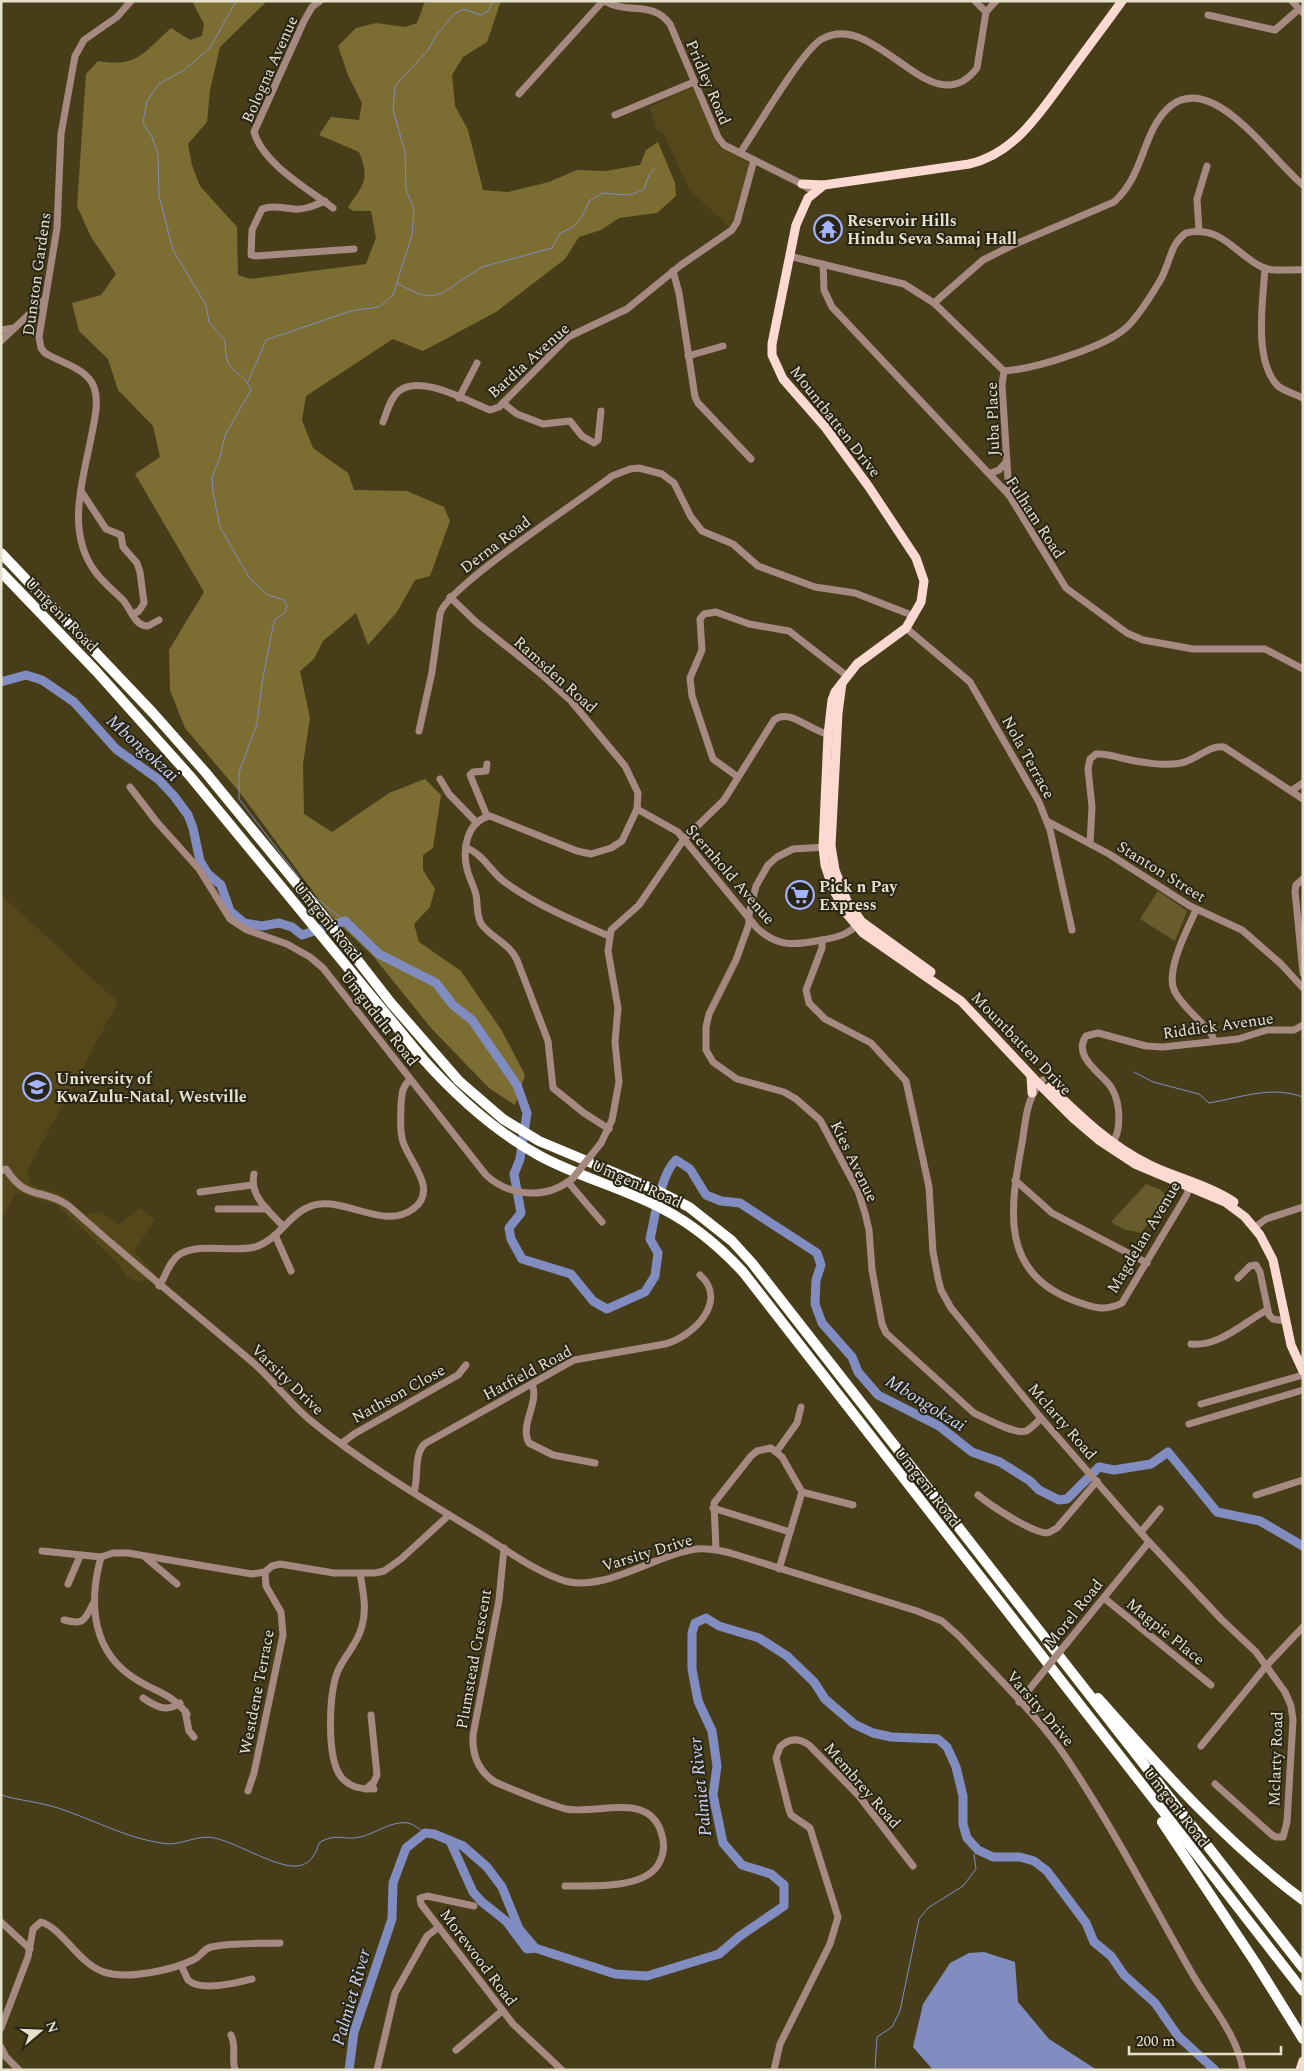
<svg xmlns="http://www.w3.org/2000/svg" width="1304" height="2071" font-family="Spectral,serif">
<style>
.built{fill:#54481a}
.green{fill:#685c2c}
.forest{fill:#7c6d32}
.water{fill:#818cc1}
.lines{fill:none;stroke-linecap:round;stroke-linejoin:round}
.stream{stroke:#818cc1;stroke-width:1}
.river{stroke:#818cc1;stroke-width:9}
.minor{stroke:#a68a82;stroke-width:7}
.major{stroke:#fddad1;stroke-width:9}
.highway{stroke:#fff;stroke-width:10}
.minor-bridge{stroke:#a68a82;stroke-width:7}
.labels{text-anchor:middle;stroke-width:4;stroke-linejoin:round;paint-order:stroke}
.street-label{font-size:16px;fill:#e6e1cd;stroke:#292515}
.poi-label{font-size:16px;font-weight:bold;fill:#e6e1cd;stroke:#292515;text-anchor:start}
.water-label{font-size:18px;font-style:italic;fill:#cdd4f3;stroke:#292515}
</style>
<rect width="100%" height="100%" fill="#473e19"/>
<g class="built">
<polygon points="693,87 719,147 747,162 749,167 733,222 729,227 689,189 664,134 658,131 649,107"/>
<polygon points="1,895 118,1002 27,1171 31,1185 62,1195 85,1214 101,1212 118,1225 140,1208 155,1220 134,1251 157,1277 139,1282 127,1277 118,1263 57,1205 16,1192 1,1220"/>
</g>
<g class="green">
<polygon points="1158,891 1187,911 1175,941 1140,919"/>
<polygon points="1146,1184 1161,1190 1167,1198 1141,1233 1123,1229 1111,1222"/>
</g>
<path class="forest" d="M192,1H267L220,47L210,90L207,122L188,144L192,165L200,186L237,227L238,275L250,279L366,264L376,238L371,211H353L348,207C364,184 370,179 359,152L319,135L331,117L359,120L362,103L348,75L338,46L356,28L376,23L405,27L417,23L425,1H501L487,42L463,57L452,75L455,106L468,130L483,190L508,192L549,182L577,170L605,171L640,165L646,150L658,142L675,183L676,196L657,213L619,218L601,230L579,237L565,259L496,312L423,351L393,339L306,396L302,420L313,448L348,473L354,490L407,491L444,507L450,521L430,576L415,580L397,612L368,645L356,613L323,641L314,659L300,671L310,718L303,764L304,814L332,832L389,793L425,779L441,795L433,848L423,855V870L435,889L430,907L414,924L419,942L461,971L502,1031L525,1075L515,1105L489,1088L431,1028L373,956L331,916L241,794L185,728L170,690L169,650L204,592L135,474L160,457L153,426L118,390L108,359L79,331L72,303L101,295L116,274L91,237L77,206L86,74L98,61C137,68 144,52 171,28L190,40L202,36L204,24Z"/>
<polygon class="water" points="984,1952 1015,1962 1018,2002 1049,2039 1097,2070 933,2070 913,2047 923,2004 950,1963 969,1953"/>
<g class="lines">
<g class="stream">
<path d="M236,1L210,48L184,70L159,84L147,101L143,123L152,137L158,155L159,196L173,250L206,305L209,322L225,340C225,379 240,365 251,390L225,435L220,457L212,477L213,492L220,527L250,579L268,595L284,600L287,606L285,613L275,619L273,626L262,683L257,724L239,772V799L313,896L345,921"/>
<path d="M398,284L419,294L431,296L442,293L482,267L552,248L560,233L573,227L582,217L589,201L603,193C619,194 629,198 644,189L649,175L655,168"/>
<polyline points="248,382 266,340 351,311 379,307 393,295 412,235 414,210 406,189 405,152 393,110 395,86 428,50 437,34 454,14 464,9 481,15 488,11 493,1"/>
<path d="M1134,1072L1153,1082L1199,1094L1209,1103C1239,1098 1272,1085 1303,1097"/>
<path d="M1,1795C21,1801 41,1802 61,1809C91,1819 123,1836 155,1842C161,1843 171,1845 177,1843C190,1841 201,1835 215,1838C239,1844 277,1868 297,1866C310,1865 316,1854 319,1843C336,1832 344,1841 360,1837C375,1834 392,1820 408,1823C414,1824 420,1830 425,1833"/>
<polyline points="875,2070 877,2037 892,2027 900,2011 919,1919 928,1908 963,1886 976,1869 974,1855 978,1850"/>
</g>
<g class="river">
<path d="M1,682L26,675L42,680L74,702L116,749L158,779L174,796L188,815L193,828L200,861L208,874L221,885L230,911L244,923L262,926L279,923L292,927L302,935L345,921L379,954L436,983L453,1005L472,1020L517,1085L527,1113L520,1159L514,1174L521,1213L509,1228L511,1239L522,1259L571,1274L593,1301L607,1309L645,1292L655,1276L658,1253L650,1239C655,1218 660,1175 676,1160L690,1169L706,1195L721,1201L740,1203L817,1253L821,1265L816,1280L815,1304L822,1323L852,1357L858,1372L878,1395L939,1426L972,1452L1000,1462L1030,1481L1039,1490L1059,1500L1067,1499L1099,1467L1114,1470L1151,1464L1168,1452L1217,1512L1260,1521L1303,1546"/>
<polyline points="450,1841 473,1892 482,1902 506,1921 527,1949 535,1948"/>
<polyline points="349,2070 354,2032 392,1919 393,1883 406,1848 425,1833 434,1834 463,1846 487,1867 502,1887 519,1929 535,1948 615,1974 647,1976 719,1954 740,1936 784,1906 784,1885 771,1874 742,1865 723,1843 713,1795 717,1766 712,1731 698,1701 692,1669 692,1633 695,1623 706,1618 719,1626 759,1638 787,1656 814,1682 825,1699 854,1724 873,1733 891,1737 938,1739 947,1747 956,1767 963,1796 963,1824 967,1838 978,1850 993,1857 1020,1857 1034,1861 1047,1871 1086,1923 1094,1942 1111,1956 1124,1975 1155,2003 1178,2036 1215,2070"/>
</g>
<g class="minor">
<path d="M131,1L117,17L84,40L75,56L61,134L57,228L39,337L41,348L45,353C61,363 87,368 94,387C99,401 95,418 92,433C84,477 65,529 94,570C102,582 113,590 123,600C131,609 134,626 148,626L159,620"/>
<path d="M320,1L312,7L304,21L254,132C263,164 307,188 333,208"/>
<path d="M604,1C629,15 652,0 670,24L718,137L724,145L802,184L813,192"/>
<polyline points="975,1 986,12"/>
<polyline points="1292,1 1303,13"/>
<polyline points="1208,15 1275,30 1299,9"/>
<polyline points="519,94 603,1"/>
<polyline points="615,115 694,82"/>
<path d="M740,153C756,130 802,50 822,39C876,8 932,128 977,68L986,12L996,1"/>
<path d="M325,201C315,205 305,210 294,209C282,208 273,205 262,209L252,230L251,255L256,256L354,249"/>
<polyline points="1199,231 1197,199 1207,166"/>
<path d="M789,256L904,284L934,303L1004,371C1034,369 1107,347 1128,326C1141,313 1152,294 1161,279C1170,263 1170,244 1186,233C1222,224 1236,256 1264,268C1274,272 1292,269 1303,270"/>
<polyline points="823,264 824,290 832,307 1009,495 1066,588 1127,633 1143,640 1193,649 1265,649 1303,669"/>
<path d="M1265,268C1263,300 1253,361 1278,386C1284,391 1295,394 1303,398"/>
<polyline points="673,271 679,293 695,397 698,403 751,459"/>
<path d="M934,303L983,260L1013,245L1114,202C1137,181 1140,156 1153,129C1197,45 1267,156 1303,185"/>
<polyline points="1,330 14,328"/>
<polyline points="1,341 44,300"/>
<polyline points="688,356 723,346"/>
<polyline points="1004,371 1002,385 1009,495"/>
<polyline points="459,398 477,363"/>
<polyline points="503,403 517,414 543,424 570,421 582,436 594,443 598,440 601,411"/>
<path d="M383,422C387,412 390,398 399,391C421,374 467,401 490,410L499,407L568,337L627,309L681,265L732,230L737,222L754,160"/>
<polyline points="991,473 999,470 1007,461"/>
<polyline points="81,491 106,529 121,535 123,547 137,563 140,572 144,603 139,611 133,614"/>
<path d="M450,597L476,622L541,674L571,701L625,766L638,793L637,809L622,841L611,848L591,854L577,851L490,816C467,821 462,849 467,869C469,878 474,886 476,895C478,904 476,917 482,925C492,938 510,944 517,960L548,1041L553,1088L584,1113L609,1129"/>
<polyline points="906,628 970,682 1039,802 1050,830 1072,930"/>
<path d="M419,731L432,672L440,614C446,587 583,499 612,476L630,469L639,468L662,474L674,483L691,517L702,531L733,544L758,566L815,587L855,593L914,616"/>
<polyline points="487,764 486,771 473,772 470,775 487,816"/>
<polyline points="738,777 713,759 692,696 690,678 702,650 700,619 704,614 716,612 749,624 789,631 847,676"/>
<polyline points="440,779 449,794 477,823"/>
<path d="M130,787L156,821L199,869L230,919L247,930L287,944L310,957L323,968L486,1175C510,1197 547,1200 573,1178"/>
<polyline points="1291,791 1303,783"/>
<path d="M637,809L678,832L757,928C778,948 796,945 822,940C838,937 847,935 860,923"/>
<polyline points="1047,821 1109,854 1190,906 1242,930 1281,964 1303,988"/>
<path d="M1090,843L1092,807L1088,769L1090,759L1096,754C1107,753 1115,757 1126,759C1142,763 1165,766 1181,763C1197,760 1208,745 1224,747L1303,799"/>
<path d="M826,847L793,849L777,857L768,865L756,886L749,914V924L736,960L709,1014L706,1027V1050L713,1062L737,1079L784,1092L796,1099L820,1120L858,1191L865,1213L869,1230L872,1270L882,1324L886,1333L974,1413C985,1418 1015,1435 1026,1431C1032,1428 1037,1422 1041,1418"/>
<path d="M466,848C483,853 491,873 506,883C537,905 574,921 609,936"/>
<polyline points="1303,879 1296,885 1295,891 1303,973"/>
<path d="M1196,910C1188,928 1164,972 1175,992C1183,1007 1200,1020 1211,1033L1214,1040"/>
<polyline points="822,940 822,948 806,990 809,1003 825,1019 871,1043 906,1081 929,1187 933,1252 938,1278 941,1290 951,1308 1041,1418 1149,1542 1221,1619 1256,1652 1285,1692 1291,1706 1293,1720 1287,1822 1283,1837 1276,1837 1272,1835 1215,1784"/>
<path d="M1043,1080C1026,1097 1026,1120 1022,1143C1010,1209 999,1273 1075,1301C1092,1307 1105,1312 1122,1303L1186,1196L1191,1184"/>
<path d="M601,1143L612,1120L619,1082L615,1042L618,1008L608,951L611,930L639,905L684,839L724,800L774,720C790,707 811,733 832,735"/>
<path d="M1111,1146C1122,1131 1121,1103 1111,1087C1101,1073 1072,1056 1086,1036L1098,1033L1146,1046L1163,1047L1238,1039L1267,1030H1294L1303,1025"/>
<path d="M1,1171L6,1169C27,1202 42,1187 69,1206C128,1259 190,1309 250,1360C272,1378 288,1402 310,1420C360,1461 418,1496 474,1530C501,1546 535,1572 565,1581C606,1592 656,1554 697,1549C711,1548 724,1551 737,1555L917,1611L942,1621L960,1637C994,1674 1037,1715 1065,1756C1111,1824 1149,1898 1190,1970C1208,2003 1236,2031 1243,2070"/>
<path d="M254,1174C249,1196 269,1211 283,1226"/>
<polyline points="1015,1180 1052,1213 1147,1263"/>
<polyline points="568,1182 602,1222"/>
<polyline points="200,1192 252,1185"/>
<polyline points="218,1209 267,1209"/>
<polyline points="1254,1228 1266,1219 1303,1207"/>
<polyline points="275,1235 291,1271"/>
<polyline points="1238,1278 1250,1266 1256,1265 1260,1272 1269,1315 1273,1319 1285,1321"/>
<path d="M159,1286C166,1276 169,1261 180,1254C201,1242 232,1253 255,1247C282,1239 291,1207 320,1204C350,1201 386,1229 413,1209C439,1190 410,1163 403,1142C399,1129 401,1116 401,1104C402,1094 402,1086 410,1080"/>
<path d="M1191,1344C1219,1347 1243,1323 1267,1310"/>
<path d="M532,1384C540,1403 519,1424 529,1443L553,1455L595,1463"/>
<polyline points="1201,1404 1303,1375"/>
<polyline points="1189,1424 1303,1390"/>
<polyline points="342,1443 354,1434 458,1375 466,1365"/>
<polyline points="777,1451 797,1423 801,1407"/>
<path d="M414,1492C419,1477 413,1452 426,1443L574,1360L665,1344C693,1337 729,1301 700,1275"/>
<polyline points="802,1492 853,1505"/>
<path d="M978,1495C991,1506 1032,1533 1048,1533L1057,1528L1097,1481"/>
<polyline points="1256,1495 1303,1480"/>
<polyline points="713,1508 790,1532"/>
<polyline points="1141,1532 1160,1509"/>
<path d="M504,1548L499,1600L473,1735C472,1754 478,1771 495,1782C516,1791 544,1803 566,1809C596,1815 648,1791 661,1832C665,1843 664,1855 658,1865C643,1889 591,1886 565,1886"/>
<polyline points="716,1550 714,1503 751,1456 757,1451 771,1448 782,1457 802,1492 779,1569"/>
<polyline points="42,1551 101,1557 113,1553 128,1553 252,1574 265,1572 272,1566 280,1564 334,1573 375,1573 384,1571 401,1559 449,1515"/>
<path d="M101,1557C88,1604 92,1653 137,1680C158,1693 172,1694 187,1714"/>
<polyline points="145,1557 177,1584"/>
<path d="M360,1573C363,1591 367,1609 362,1626C358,1644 343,1657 337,1673C329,1696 326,1760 342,1778C351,1788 362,1789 374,1789"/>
<polyline points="68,1584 80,1556"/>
<polyline points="1104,1598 1211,1685"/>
<path d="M64,1620C86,1626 85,1618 94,1602"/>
<polyline points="1066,1644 1149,1542"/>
<path d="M143,1698C155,1706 166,1713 180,1703"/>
<polyline points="1019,1702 1040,1676"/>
<polyline points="185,1711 189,1731 194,1737"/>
<polyline points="1201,1746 1267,1665 1303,1627"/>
<polyline points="366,1789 374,1782 377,1775 371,1715"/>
<polyline points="248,1791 254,1773 283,1635 281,1612 266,1586 265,1572"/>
<polyline points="474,1906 427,1896 420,1898 421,1904 513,2024 562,2070"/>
<polyline points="1,1922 30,1949"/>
<path d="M181,1965L188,1980C201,1992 236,1983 252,1979"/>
<path d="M1,2028L28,1957L33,1929L41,1922C64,1929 79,1966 107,1973C130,1979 172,1970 193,1960C201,1957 203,1949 211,1947C233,1942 258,1944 280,1943"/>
<path d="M231,2035C237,2047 231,2057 235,2070"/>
<polyline points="1,2047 6,2057 19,2070"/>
<polyline points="456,2050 502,2011"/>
<polyline points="377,2070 395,1993 427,1936 439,1927"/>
<path d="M774,2070L780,2044L830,1944L838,1917L810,1828L791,1815L789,1810L776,1758L780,1747C789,1738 799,1738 809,1745L859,1796L913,1866"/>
</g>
<g class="major">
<path d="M1122,1C1104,26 1085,51 1067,76C1040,112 1016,153 969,164L824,185L808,198L796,225L772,344V355L783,379L825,427L869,487L916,558L924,581L921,602L906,628L857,664L835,692L832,700L828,735L823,847L825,865L833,889L847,914L863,933L961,1001L1039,1084L1073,1118L1100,1141L1135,1164L1225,1202L1245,1217L1260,1235L1273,1260L1291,1345L1303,1371"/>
<polyline points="802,184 824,185"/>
<polyline points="842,683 838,713 831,846 835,870 847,901 862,922 931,972"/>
<polyline points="1031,1076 1032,1093"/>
<path d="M1050,1087C1081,1117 1111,1146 1150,1165C1177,1178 1208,1185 1234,1202"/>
<polyline points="1300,2070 1303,2061"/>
</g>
<g class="highway">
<polyline points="1,553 153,713 206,773 324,917 391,1003 459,1081 503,1119 539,1141 656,1190 689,1207 732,1241 752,1263 1303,1968"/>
<path d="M1,572L96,671L190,776L423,1059C457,1097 494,1131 540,1156C579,1177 623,1188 663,1209C694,1225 719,1246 743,1272L1303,1991"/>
<path d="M1098,1698C1162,1770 1225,1842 1303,1900"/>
<polyline points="1162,1822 1255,1962 1303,2039"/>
</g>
<g class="minor-bridge">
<polyline points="573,1178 601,1143"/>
<polyline points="1040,1676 1066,1644"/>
</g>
</g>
<defs>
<symbol id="temple-ring" viewBox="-11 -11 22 22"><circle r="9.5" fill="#292515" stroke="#a3b2fd" stroke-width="1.5"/><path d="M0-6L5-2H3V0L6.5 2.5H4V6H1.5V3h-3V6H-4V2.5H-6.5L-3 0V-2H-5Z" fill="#a3b2fd"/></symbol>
<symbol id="supermarket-ring" viewBox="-11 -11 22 22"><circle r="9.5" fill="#292515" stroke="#a3b2fd" stroke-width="1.5"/><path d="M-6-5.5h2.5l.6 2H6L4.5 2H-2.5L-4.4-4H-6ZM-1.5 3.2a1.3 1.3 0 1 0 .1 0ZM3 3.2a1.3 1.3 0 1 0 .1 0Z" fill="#a3b2fd"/></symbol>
<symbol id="university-ring" viewBox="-11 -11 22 22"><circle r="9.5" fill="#292515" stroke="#a3b2fd" stroke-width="1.5"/><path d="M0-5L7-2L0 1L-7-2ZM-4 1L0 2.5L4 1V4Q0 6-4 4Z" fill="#a3b2fd"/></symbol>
</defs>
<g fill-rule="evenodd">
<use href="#temple-ring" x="812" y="213" width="32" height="32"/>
<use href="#supermarket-ring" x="784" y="879" width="32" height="32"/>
<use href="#university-ring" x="21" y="1071" width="32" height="32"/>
</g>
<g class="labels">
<g class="street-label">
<text transform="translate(269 69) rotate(-66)" y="6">Bologna Avenue</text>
<text transform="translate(709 82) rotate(67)" y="6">Pridley Road</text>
<text transform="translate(36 274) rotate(-82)" y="6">Dunston Gardens</text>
<text transform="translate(528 360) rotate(-42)" y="6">Bardia Avenue</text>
<text transform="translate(992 419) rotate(-92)" y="6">Juba Place</text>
<text transform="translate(836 421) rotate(52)" y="6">Mountbatten Drive</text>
<text transform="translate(1036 517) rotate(57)" y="6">Fulham Road</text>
<text transform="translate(495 544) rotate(-37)" y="6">Derna Road</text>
<text transform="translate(62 614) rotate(46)" y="6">Umgeni Road</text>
<text transform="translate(556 674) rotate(42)" y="6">Ramsden Road</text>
<text transform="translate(1029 757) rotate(61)" y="6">Nola Terrace</text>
<text transform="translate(1162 871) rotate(32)" y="6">Stanton Street</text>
<text transform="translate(731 874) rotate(49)" y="6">Sternhold Avenue</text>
<text transform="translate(328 921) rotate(51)" y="6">Umgeni Road</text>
<text transform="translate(380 1018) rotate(52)" y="6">Umgudulu Road</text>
<text transform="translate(1218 1025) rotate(-8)" y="6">Riddick Avenue</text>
<text transform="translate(1022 1043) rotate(46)" y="6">Mountbatten Drive</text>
<text transform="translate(855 1161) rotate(64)" y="6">Kies Avenue</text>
<text transform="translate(637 1183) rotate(24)" y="6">Umgeni Road</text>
<text transform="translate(1143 1237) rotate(-59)" y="6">Magdelan Avenue</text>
<text transform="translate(527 1372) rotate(-28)" y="6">Hatfield Road</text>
<text transform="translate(288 1379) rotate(44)" y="6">Varsity Drive</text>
<text transform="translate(398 1393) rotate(-29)" y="6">Nathson Close</text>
<text transform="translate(1063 1421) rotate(49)" y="6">Mclarty Road</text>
<text transform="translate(928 1487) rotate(52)" y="6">Umgeni Road</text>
<text transform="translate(647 1552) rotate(-17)" y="6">Varsity Drive</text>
<text transform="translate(1073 1613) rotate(-51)" y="6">Morel Road</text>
<text transform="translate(1166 1631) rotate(39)" y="6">Magpie Place</text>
<text transform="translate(473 1659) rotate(-80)" y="6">Plumstead Crescent</text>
<text transform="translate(256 1692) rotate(-79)" y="6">Westdene Terrace</text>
<text transform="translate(1041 1708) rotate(49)" y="6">Varsity Drive</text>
<text transform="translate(1275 1759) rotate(-88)" y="6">Mclarty Road</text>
<text transform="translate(863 1785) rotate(49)" y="6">Membrey Road</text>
<text transform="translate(1177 1807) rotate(52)" y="6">Umgeni Road</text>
<text transform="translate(479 1957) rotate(53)" y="6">Morewood Road</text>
</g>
<g class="poi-label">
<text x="847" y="226">Reservoir Hills<tspan x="847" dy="18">Hindu Seva Samaj Hall</tspan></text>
<text x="819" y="892">Pick n Pay<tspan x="819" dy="18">Express</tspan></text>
<text x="56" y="1084">University of<tspan x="56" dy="18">KwaZulu-Natal, Westville</tspan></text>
</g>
<g class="water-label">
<text transform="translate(143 748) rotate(42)" y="6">Mbongokzai</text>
<text transform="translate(926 1403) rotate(32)" y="6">Mbongokzai</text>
<text transform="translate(700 1787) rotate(-96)" y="6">Palmiet River</text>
<text transform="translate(351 1997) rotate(-74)" y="6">Palmiet River</text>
</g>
</g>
<rect width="1304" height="2071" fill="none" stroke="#e6e1cd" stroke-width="5"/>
<g transform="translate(40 2031) rotate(71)" stroke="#292515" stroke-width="4" paint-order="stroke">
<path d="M0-4L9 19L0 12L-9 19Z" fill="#e6e1cd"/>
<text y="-8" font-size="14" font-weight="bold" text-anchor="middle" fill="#e6e1cd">N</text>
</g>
<path d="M1129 2046v8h152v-8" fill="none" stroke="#e6e1cd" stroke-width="2.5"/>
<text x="1136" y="2046" font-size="15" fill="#e6e1cd" stroke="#292515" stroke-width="4" paint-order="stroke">200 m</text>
</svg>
